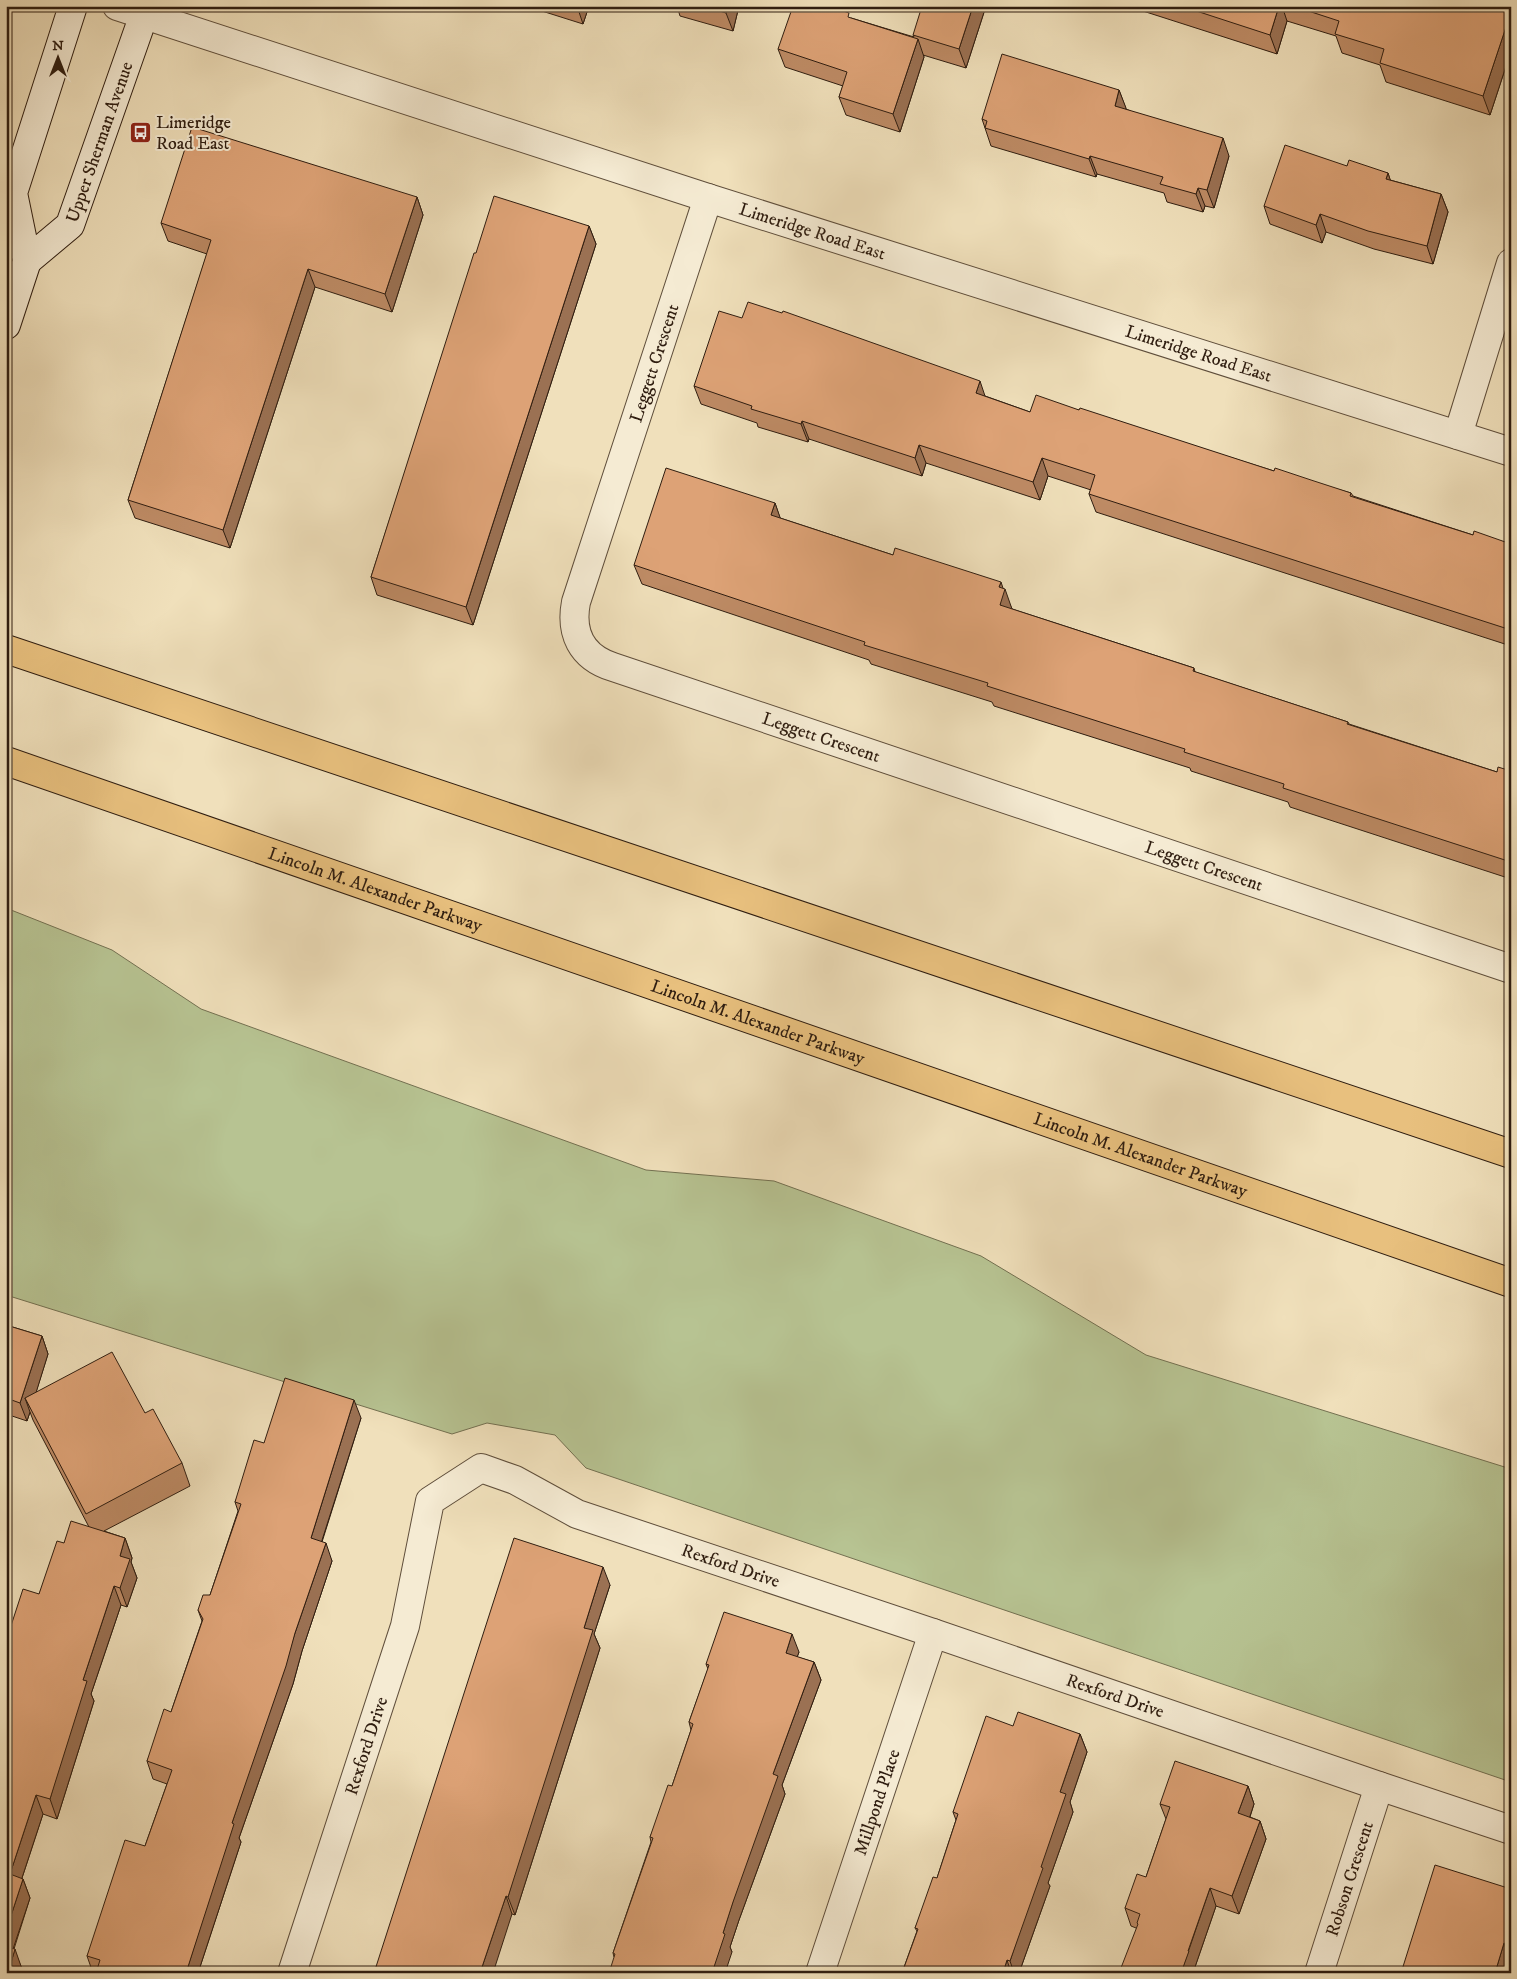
<svg xmlns="http://www.w3.org/2000/svg" width="1517" height="1979" font-family="'IM FELL DW Pica',serif">
<style>
.green{fill:#b7c392;stroke:#737051}
.lines{fill:none;stroke-linecap:round;stroke-linejoin:round}
.street-casing{stroke:#5f4e3b;stroke-width:30}
.secondary-casing{stroke:#2f1d10;stroke-width:30}
.highway-casing{stroke:#2f1d10;stroke-width:30}
.street{stroke:#f5ebd3;stroke-width:28}
.secondary{stroke:#f5ebd3;stroke-width:28}
.highway{stroke:#e8c07e;stroke-width:28}
.wall{fill:#be8b65;stroke:#2f1d10}
.shaded-wall{fill:#9b7153;stroke:#2f1d10}
.building{fill:#dda276;stroke:#2f1d10}
.labels{text-anchor:middle;stroke-width:4;stroke-linejoin:round;paint-order:stroke}
.poi-label{font-size:18px;fill:#2f1d10;stroke:#f5ebd3;text-anchor:start}
.street-label{font-size:18px;fill:#2f1d10;stroke:#f5ebd3}
</style>
<rect width="100%" height="100%" fill="#f0e0bb"/>
<filter id="stains"><feTurbulence type="fractalNoise" baseFrequency=".004" numOctaves="4"/><feColorMatrix values="0 0 0 0 .2 0 0 0 0 .09 0 0 0 0 .02 0 0 0 .5 -.17"/></filter>
<radialGradient id="worn" r=".72"><stop offset=".6" stop-color="#630" stop-opacity="0"/><stop offset="1" stop-color="#630" stop-opacity=".3"/></radialGradient>
<polygon class="green" points="6,908 112,950 201,1009 646,1170 774,1181 981,1256 1146,1355 1511,1469 1511,1782 586,1468 555,1435 487,1423 452,1434 6,1295"/>
<g class="lines">
<defs>
<g id="street">
<path id="s1" d="M117,6L708,198L1511,452"/>
<path id="s2" d="M708,198L576,602C570,633 581,657 613,667L1511,969"/>
<polyline points="1458,435 1511,263"/>
<path id="s3" d="M292,1973L405,1626L430,1501L481,1468L515,1480L577,1514L933,1633L1379,1786L1511,1830"/>
<path id="s4" d="M820,1973L933,1633"/>
<path id="s5" d="M1319,1973L1379,1786"/>
</g>
<g id="secondary">
<path id="s6" d="M27,261L70,225L147,6"/>
<polyline points="6,325 27,261 13,193 73,6"/>
</g>
<g id="highway">
<polyline points="6,649 1511,1154"/>
<path id="s7" d="M6,761L1511,1283"/>
</g>
</defs>
<use href="#street" class="street-casing"/>
<use href="#secondary" class="secondary-casing"/>
<use href="#highway" class="highway-casing"/>
<use href="#street" class="street"/>
<use href="#secondary" class="secondary"/>
<use href="#highway" class="highway"/>
</g>
<g class="wall">
<polygon points="526,6 589,6 583,24"/>
<polygon points="677,6 739,6 733,31 680,16"/>
<polygon points="986,6 966,68 923,55 924,57 900,132 846,115 839,97 843,86 785,67 778,49 851,18 914,37 913,35"/>
<polygon points="1127,6 1510,6 1511,51 1490,115 1386,82 1380,65 1342,53 1336,36 1287,21 1277,54 1146,12"/>
<polygon points="1119,90 1126,109 1229,156 1214,208 1205,206 1203,212 1167,202 1164,193 1097,174 1096,177 991,146 982,119"/>
<polygon points="1347,166 1388,173 1390,180 1441,194 1448,212 1433,264 1374,249 1326,232 1322,243 1270,224 1264,206"/>
<polygon points="417,197 423,215 392,312 315,287 230,548 135,518 128,500 207,254 168,241 161,223"/>
<polygon points="589,226 596,244 473,625 377,595 371,577 476,253"/>
<polygon points="694,386 985,396 1030,412 1079,410 1274,471 1351,493 1353,496 1473,535 1511,544 1511,646 1096,512 1089,494 1091,490 1048,476 1040,500 926,463 922,476 809,439 808,442 758,427 757,423 701,404"/>
<polygon points="775,503 780,518 893,555 1003,589 1012,609 1194,668 1195,672 1348,722 1349,724 1497,772 1511,771 1511,879 1290,807 1288,802 1191,771 1190,768 994,706 992,702 871,664 869,660 642,584 634,565"/>
<polygon points="6,1325 42,1336 48,1354 36,1392 145,1413 182,1463 190,1486 104,1531 125,1538 132,1558 131,1562 137,1578 127,1607 121,1605 91,1694 94,1701 57,1819 43,1814 22,1878 23,1879 30,1898 14,1949 22,1969 21,1973 6,1973 39,1594 64,1543 89,1527 33,1420 30,1412 27,1421 6,1414"/>
<polygon points="361,1418 322,1542 332,1561 302,1651 293,1684 239,1838 241,1842 198,1973 93,1973 87,1956 145,1846 167,1784 153,1779 147,1761 171,1712 202,1621 198,1610 210,1595 238,1511 235,1502 264,1443"/>
<polygon points="610,1585 594,1634 600,1648 515,1915 512,1914 374,1973"/>
<polygon points="799,1652 797,1657 814,1662 821,1680 782,1785 785,1794 739,1920 730,1947 732,1952 614,1957 613,1953 651,1842 650,1837 672,1786 691,1730 689,1722 708,1669 706,1664"/>
<polygon points="1013,1726 1080,1734 1087,1752 1070,1802 1073,1812 1048,1883 1050,1886 1019,1973 902,1973 917,1931 915,1928 937,1878 956,1820 953,1812"/>
<polygon points="1248,1786 1254,1804 1250,1817 1260,1821 1266,1839 1239,1914 1216,1906 1195,1967 1196,1969 1136,1928 1131,1926 1125,1908 1146,1877 1166,1819 1160,1804"/>
<polygon points="1511,1889 1511,1961 1401,1973"/>
</g>
<g class="shaded-wall">
<polygon points="577,6 589,6 583,24"/>
<polygon points="728,6 739,6 733,31 726,13"/>
<polygon points="973,6 986,6 966,68 959,49"/>
<polygon points="1279,6 1282,6 1287,21 1277,54 1270,35"/>
<polygon points="1511,12 1511,51 1490,115 1483,96"/>
<polygon points="918,39 924,57 900,132 893,114"/>
<polygon points="1119,90 1126,108 1121,124 1115,106"/>
<polygon points="1223,138 1229,156 1214,208 1207,190"/>
<polygon points="1090,156 1097,174 1096,177 1089,159"/>
<polygon points="1388,173 1394,191 1386,179"/>
<polygon points="1198,188 1205,206 1203,212 1196,194"/>
<polygon points="1441,194 1448,212 1433,264 1427,246"/>
<polygon points="417,197 423,215 392,312 385,294"/>
<polygon points="1320,214 1326,232 1322,243 1316,225"/>
<polygon points="589,226 596,244 473,625 466,607"/>
<polygon points="308,269 315,287 230,548 223,530"/>
<polygon points="980,381 986,399 976,393"/>
<polygon points="802,421 809,439 808,442 801,424"/>
<polygon points="919,445 926,463 922,476 915,458"/>
<polygon points="1042,458 1048,476 1040,500 1033,482"/>
<polygon points="775,503 782,523 771,515"/>
<polygon points="1001,582 1004,591 1005,589 1012,609 1007,625 1000,605 999,587"/>
<polygon points="42,1336 48,1354 31,1409 25,1398 30,1412 27,1421 20,1403"/>
<polygon points="354,1400 361,1418 317,1556 311,1538"/>
<polygon points="125,1538 132,1558 131,1562 137,1578 127,1607 120,1588 120,1556"/>
<polygon points="326,1543 332,1561 302,1651 293,1684 239,1838 241,1842 198,1973 186,1973 232,1823 295,1633"/>
<polygon points="603,1567 610,1585 594,1634 600,1648 515,1915 508,1897 584,1628"/>
<polygon points="114,1586 121,1605 91,1694 94,1701 57,1819 50,1799 83,1680"/>
<polygon points="792,1634 799,1652 792,1671 786,1653"/>
<polygon points="814,1662 821,1680 782,1785 785,1794 739,1920 730,1947 732,1952 725,1973 712,1973 723,1933 773,1774"/>
<polygon points="1080,1734 1087,1752 1070,1802 1073,1812 1048,1883 1050,1886 1019,1973 1014,1973 1010,1961 1041,1867 1060,1792"/>
<polygon points="1248,1786 1254,1804 1245,1831 1238,1813"/>
<polygon points="36,1795 43,1814 17,1893 10,1874"/>
<polygon points="1260,1821 1266,1839 1239,1914 1232,1896"/>
<polygon points="23,1879 30,1898 8,1964 6,1958 6,1931"/>
<polygon points="1210,1888 1216,1906 1195,1967 1196,1969 1194,1973 1181,1973"/>
<polygon points="506,1896 512,1914 493,1973 480,1973"/>
<polygon points="1504,1943 1510,1961 1507,1973 1495,1973"/>
<polygon points="15,1949 22,1969 21,1973 8,1973"/>
<polygon points="1007,1960 1011,1973 1003,1973"/>
</g>
<g class="building">
<polygon points="703,6 728,6 726,13"/>
<polygon points="793,6 830,6 849,13 848,17 918,39 893,114 839,97 847,72 778,49"/>
<polygon points="922,6 973,6 959,49 913,35"/>
<polygon points="1181,6 1279,6 1270,35"/>
<polygon points="1293,6 1510,6 1511,12 1483,96 1380,63 1384,49 1335,34 1339,21"/>
<polygon points="1002,54 1119,90 1115,106 1223,138 1207,190 1198,188 1196,194 1160,184 1163,177 1090,156 1089,159 985,128 987,121 982,119"/>
<polygon points="192,127 417,197 385,294 308,269 223,530 128,500 211,240 161,223"/>
<polygon points="1285,145 1347,166 1349,160 1388,173 1386,179 1441,194 1427,246 1368,231 1320,214 1316,225 1264,206"/>
<polygon points="494,196 589,226 466,607 371,577 474,253 476,253"/>
<polygon points="748,302 782,313 783,311 980,381 976,393 1030,412 1036,395 1079,410 1080,408 1274,471 1275,468 1311,480 1351,493 1350,496 1473,535 1474,531 1511,544 1511,630 1089,494 1095,475 1042,458 1033,482 919,445 915,458 802,421 801,424 751,409 752,406 694,386 719,311 742,318"/>
<polygon points="666,468 775,503 771,515 893,555 895,548 1001,582 999,587 1005,589 1000,605 1194,668 1193,671 1348,722 1347,724 1497,772 1498,767 1511,771 1511,862 1283,788 1284,784 1184,752 1185,749 987,686 988,683 864,645 865,642 634,565"/>
<polygon points="6,1325 42,1336 20,1403 6,1398"/>
<polygon points="112,1352 145,1413 153,1409 182,1463 86,1514 25,1398"/>
<polygon points="285,1378 354,1400 311,1538 326,1543 295,1633 286,1666 232,1823 234,1824 186,1973 96,1973 100,1960 87,1956 125,1840 145,1846 172,1770 147,1761 164,1709 171,1712 203,1619 198,1610 203,1595 210,1595 241,1504 235,1502 254,1440 264,1443"/>
<polygon points="71,1521 125,1538 120,1556 130,1559 120,1588 114,1586 83,1680 87,1681 50,1799 36,1795 10,1874 23,1879 6,1931 6,1641 23,1589 39,1594 57,1541 64,1543"/>
<polygon points="514,1538 603,1567 584,1628 593,1630 508,1897 506,1896 480,1973 374,1973"/>
<polygon points="724,1612 792,1634 786,1653 814,1662 773,1774 778,1776 733,1902 723,1933 725,1934 712,1973 609,1973 615,1954 613,1953 653,1838 650,1837 668,1785 672,1786 693,1724 689,1722 709,1665 706,1664"/>
<polygon points="1018,1712 1080,1734 1060,1792 1066,1794 1041,1867 1043,1868 1010,1961 1007,1960 1003,1973 902,1973 918,1929 915,1928 933,1877 937,1878 958,1814 953,1812 986,1716 1013,1726"/>
<polygon points="1175,1761 1248,1786 1238,1813 1260,1821 1232,1896 1210,1888 1188,1951 1189,1951 1181,1973 1119,1973 1138,1924 1137,1923 1140,1914 1125,1908 1137,1874 1146,1877 1170,1807 1160,1804"/>
<polygon points="1435,1865 1511,1889 1511,1946 1504,1943 1495,1973 1401,1973"/>
<polygon points="6,1947 15,1949 8,1973 6,1973"/>
</g>
<defs>
<symbol id="bus-square" viewBox="-11 -11 22 22"><rect x="-9" y="-9" width="18" height="18" rx="4" fill="#8f2418" stroke="#f5ebd3"/><path d="M-5-6H5V4H4V6H2V4H-2V6H-4V4H-5ZM-3.5-4V0h7V-4ZM-3.5 1.2v1.5H-2V1.2ZM2 1.2v1.5H3.5V1.2Z" fill="#fff"/></symbol>
</defs>
<g fill-rule="evenodd">
<use href="#bus-square" x="128" y="120" width="25" height="25"/>
</g>
<g class="labels">
<g class="poi-label">
<text x="156" y="128">Limeridge<tspan x="156" dy="21">Road East</tspan></text>
</g>
<g class="street-label">
<text dy="6" stroke="none"><textPath href="#s6" startOffset="144">Upper Sherman Avenue</textPath></text>
<text dy="6" stroke="none"><textPath href="#s1" startOffset="731">Limeridge Road East</textPath></text>
<text dy="6" stroke="none"><textPath href="#s1" startOffset="1136">Limeridge Road East</textPath></text>
<text transform="translate(654 363) rotate(-72)" y="6">Leggett Crescent</text>
<text dy="6" stroke="none"><textPath href="#s2" startOffset="728">Leggett Crescent</textPath></text>
<text dy="6" stroke="none"><textPath href="#s2" startOffset="1132">Leggett Crescent</textPath></text>
<text dy="6" stroke="none"><textPath href="#s7" startOffset="391">Lincoln M. Alexander Parkway</textPath></text>
<text dy="6" stroke="none"><textPath href="#s7" startOffset="796">Lincoln M. Alexander Parkway</textPath></text>
<text dy="6" stroke="none"><textPath href="#s7" startOffset="1201">Lincoln M. Alexander Parkway</textPath></text>
<text dy="6" stroke="none"><textPath href="#s3" startOffset="822">Rexford Drive</textPath></text>
<text dy="6" stroke="none"><textPath href="#s3" startOffset="1228">Rexford Drive</textPath></text>
<text dy="6" stroke="none"><textPath href="#s3" startOffset="239">Rexford Drive</textPath></text>
<text dy="6" stroke="none"><textPath href="#s4" startOffset="180">Millpond Place</textPath></text>
<text dy="6" stroke="none"><textPath href="#s5" startOffset="99">Robson Crescent</textPath></text>
</g>
</g>
<rect width="1517" height="1979" fill="none" stroke="#f0e0bb" stroke-width="25"/>
<rect x="8" y="8" width="1502" height="1964" fill="none" stroke="#2f1d10" stroke-width="2.5"/>
<rect x="12" y="12" width="1492" height="1954" fill="none" stroke="#2f1d10"/>
<g transform="translate(58 58)" stroke="#f5ebd3" stroke-width="4" paint-order="stroke">
<path d="M0-4L9 19L0 12L-9 19Z" fill="#2f1d10"/>
<text y="-8" font-size="14" font-weight="bold" text-anchor="middle" fill="#2f1d10">N</text>
</g>
<rect width="100%" height="100%" filter="url(#stains)"/>
<rect width="100%" height="100%" fill="url(#worn)"/>
</svg>
